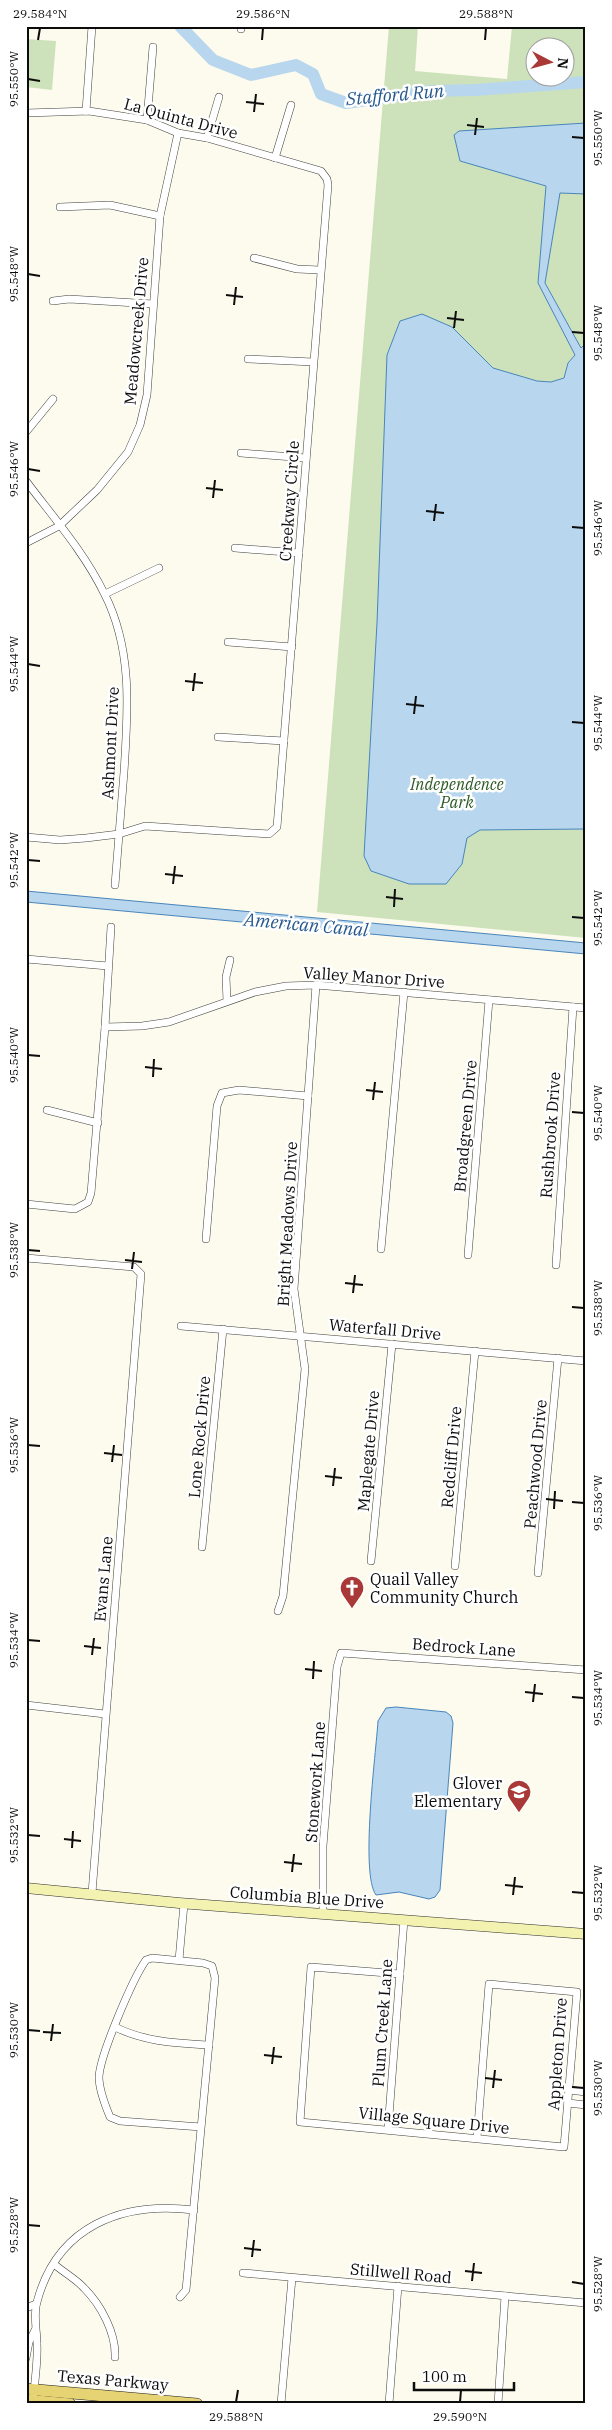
<svg xmlns="http://www.w3.org/2000/svg" width="612" height="2430" font-family="'IBM Plex Serif',serif">
<style>
.green{fill:#cde2bb;fill-rule:evenodd}
.water{fill:#b8d6ed;stroke:#4985bb}
.lines{fill:none;stroke-linecap:round;stroke-linejoin:round}
.river{stroke:#b8d6ed;stroke-width:12}
.street-casing{stroke:#3f3f3f;stroke-width:8}
.secondary-casing{stroke:#2e2e2e;stroke-width:11}
.primary-casing{stroke:#1d1d1d;stroke-width:12}
.street{stroke:#fff;stroke-width:7}
.secondary{stroke:#f4f2b0;stroke-width:10}
.primary{stroke:#e6d373;stroke-width:11}
.ticks{fill:none;stroke:#0c0c0c;stroke-width:2}
.labels{text-anchor:middle;stroke-width:5;stroke-linejoin:round;paint-order:stroke}
.street-label{font-size:16px;fill:#0c0c0c;stroke:#fff}
.park-label{font-size:16px;font-style:italic;fill:#2c5a25;stroke:#fff}
.poi-label{font-size:16px;fill:#0c0c0c;stroke:#fff;text-anchor:start}
.water-label{font-size:18px;font-style:italic;fill:#26588d;stroke:#fff}
.neatline{fill:none;stroke:#0c0c0c;stroke-width:2}
.ticks-label{font-size:12px;text-anchor:middle;fill:#0c0c0c}
</style>
<rect width="100%" height="100%" fill="#fdfbed"/>
<g class="green">
<path d="M389,26H418L415,71L507,79L512,26H586V938L317,912ZM534,48H564V78H534Z"/>
<polygon points="26,39 56,41 52,90 26,87"/>
</g>
<g class="water">
<polygon points="586,123 586,194 560,193 545,283 581,348 586,343 586,829 480,830 467,838 462,864 446,884 409,884 371,871 364,856 377,623 387,355 400,321 422,314 452,327 493,368 537,381 551,382 564,378 568,363 575,355 538,283 546,186 460,161 454,135 459,131"/>
<polygon points="26,891 586,943 586,954 26,902"/>
<path d="M396,1707L446,1712L451,1716L453,1723L440,1890L435,1897L429,1899L399,1892L376,1895C360,1873 376,1753 378,1721L386,1708Z"/>
</g>
<g class="lines">
<polyline class="river" points="180,26 213,60 251,75 296,65 313,74 321,94 346,103 432,91 475,90 586,82"/>
<defs>
<g id="street">
<polyline points="241,29 241,26"/>
<polyline points="86,111 92,26"/>
<polyline points="26,113 89,111 147,120 178,133 207,138 321,171 327,179 328,185 277,827 269,834 145,826 119,834 86,838 60,840 26,837"/>
<polyline points="147,120 153,47"/>
<polyline points="207,138 219,97"/>
<polyline points="275,158 291,105"/>
<polyline points="60,207 110,205 160,216"/>
<polyline points="254,258 297,269 320,270"/>
<polyline points="53,301 69,299 153,304"/>
<polyline points="248,359 313,362"/>
<polyline points="26,432 53,399"/>
<polyline points="241,453 306,458"/>
<path d="M26,481C53,517 84,552 104,593C133,649 128,711 124,772C121,810 118,847 115,885"/>
<polyline points="26,543 59,526 97,490 128,452 140,425 147,395 160,216 178,133"/>
<polyline points="235,548 299,553"/>
<polyline points="105,594 159,568"/>
<polyline points="228,642 292,647"/>
<polyline points="218,737 284,741"/>
<polyline points="26,959 108,966"/>
<polyline points="227,1001 226,977 230,960"/>
<polyline points="105,1027 142,1026 169,1022 255,992 286,986 316,985 586,1008"/>
<polyline points="47,1110 98,1123"/>
<polyline points="26,1204 75,1209 88,1202 91,1193 105,1027 111,927"/>
<polyline points="206,1239 217,1106 222,1093 239,1090 308,1096"/>
<polyline points="381,1249 404,992"/>
<polyline points="468,1255 489,1000"/>
<polyline points="26,1258 134,1267 141,1274 92,1893"/>
<polyline points="556,1265 573,1007"/>
<polyline points="181,1326 586,1361"/>
<polyline points="202,1547 223,1329"/>
<polyline points="371,1561 392,1344"/>
<polyline points="455,1566 475,1351"/>
<polyline points="538,1573 558,1358"/>
<polyline points="278,1611 283,1596 305,1369 294,1289 316,985"/>
<polyline points="26,1705 105,1714"/>
<polyline points="323,1913 323,1846 337,1667 341,1653 586,1670"/>
<polyline points="179,1960 184,1904"/>
<polyline points="400,1974 311,1967 300,2122 564,2147 577,1992 489,1984 477,2138"/>
<path d="M115,2027C145,2042 176,2043 209,2045"/>
<polyline points="569,2090 586,2092"/>
<polyline points="568,2103 586,2105"/>
<polyline points="388,2129 404,1920"/>
<path d="M54,2264C63,2272 76,2279 84,2288C101,2305 116,2333 115,2357"/>
<polyline points="243,2273 586,2303"/>
<path d="M180,2297L186,2290L215,1978L212,1966L203,1963L152,1958L146,1960C133,1978 100,2055 99,2077C99,2090 105,2105 110,2117L120,2121L201,2127"/>
<polyline points="26,2308 36,2304"/>
<polyline points="26,2358 29,2342 35,2330"/>
<path d="M34,2393C35,2377 38,2360 37,2344C37,2330 33,2316 37,2302C57,2226 122,2201 194,2210"/>
<polyline points="281,2404 292,2278"/>
<polyline points="389,2404 398,2286"/>
<polyline points="498,2404 505,2296"/>
</g>
<polyline id="secondary" points="26,1888 179,1903 586,1934"/>
<g id="primary">
<polyline points="26,2389 197,2404"/>
<polyline points="26,2400 70,2404"/>
</g>
</defs>
<use href="#street" class="street-casing"/>
<use href="#secondary" class="secondary-casing"/>
<use href="#primary" class="primary-casing"/>
<use href="#street" class="street"/>
<use href="#secondary" class="secondary"/>
<use href="#primary" class="primary"/>
</g>
<path class="ticks" d="M38,40L40,28M262,40L263,28M485,40L486,28M28,79L40,81M246,102L264,104M254,112L256,94M467,125L484,127M475,135L477,118M572,137L584,138M28,274L40,276M226,295L243,297M234,305L236,287M447,318L464,320M454,328L456,311M572,332L584,333M28,469L40,471M206,488L223,490M213,498L215,480M426,511L444,513M434,521L436,504M572,527L584,528M28,664L40,666M185,681L203,683M193,691L195,673M406,704L424,706M414,714L416,696M572,722L584,723M28,860L40,861M165,874L183,876M173,884L175,866M386,897L403,899M394,907L395,889M572,917L584,918M28,1055L40,1056M145,1067L162,1069M153,1077L154,1059M366,1090L383,1092M373,1100L375,1082M572,1112L584,1113M28,1250L40,1251M125,1260L142,1262M132,1269L134,1252M345,1283L363,1285M353,1293L355,1275M572,1307L584,1308M28,1445L40,1446M104,1453L122,1455M112,1462L114,1445M325,1476L342,1478M333,1486L335,1468M546,1499L563,1501M572,1502L584,1503M554,1509L555,1491M28,1640L40,1641M84,1646L101,1648M92,1655L94,1638M305,1669L322,1671M313,1679L314,1661M525,1692L543,1694M572,1697L584,1698M533,1702L535,1684M28,1835L40,1836M64,1839L81,1841M72,1848L73,1831M284,1862L302,1864M292,1872L294,1854M505,1885L523,1887M572,1892L584,1893M513,1895L515,1877M28,2030L40,2031M43,2032L61,2033M51,2041L53,2024M264,2055L282,2057M272,2064L274,2047M485,2078L502,2080M572,2087L584,2088M493,2088L495,2070M28,2225L40,2226M244,2248L261,2250M252,2257L254,2240M465,2271L482,2273M472,2281L474,2263M572,2282L584,2284M236,2402L238,2390M460,2402L461,2390"/>
<defs>
<symbol id="church-pin" viewBox="-11 -11 22 30"><path d="M0 17L-7.5 6A9.5 9.5 0 1 1 7.5 6Z" fill="#a93937" stroke="#fff"/><path d="M-1.2-6h2.4v3.5h3.3v2.4h-3.3V6h-2.4V-.1h-3.3v-2.4h3.3Z" fill="#fff"/></symbol>
<symbol id="school-pin" viewBox="-11 -11 22 30"><path d="M0 17L-7.5 6A9.5 9.5 0 1 1 7.5 6Z" fill="#a93937" stroke="#fff"/><path d="M0-5L7-2L0 1L-7-2ZM-4 1L0 2.5L4 1V4Q0 6-4 4Z" fill="#fff"/></symbol>
</defs>
<g fill-rule="evenodd">
<use href="#church-pin" x="338" y="1574" width="28" height="38"/>
<use href="#school-pin" x="505" y="1778" width="28" height="38"/>
</g>
<g class="labels">
<g class="street-label">
<text transform="translate(181 118) rotate(15)" y="6">La Quinta Drive</text>
<text transform="translate(136 331) rotate(-85)" y="6">Meadowcreek Drive</text>
<text transform="translate(289 501) rotate(-86)" y="6">Creekway Circle</text>
<text transform="translate(110 743) rotate(-87)" y="6">Ashmont Drive</text>
<text transform="translate(374 977) rotate(4)" y="6">Valley Manor Drive</text>
<text transform="translate(465 1126) rotate(-85)" y="6">Broadgreen Drive</text>
<text transform="translate(550 1135) rotate(-86)" y="6">Rushbrook Drive</text>
<text transform="translate(287 1224) rotate(-87)" y="6">Bright Meadows Drive</text>
<text transform="translate(385 1329) rotate(5)" y="6">Waterfall Drive</text>
<text transform="translate(199 1437) rotate(-85)" y="6">Lone Rock Drive</text>
<text transform="translate(368 1451) rotate(-85)" y="6">Maplegate Drive</text>
<text transform="translate(451 1457) rotate(-85)" y="6">Redcliff Drive</text>
<text transform="translate(535 1464) rotate(-85)" y="6">Peachwood Drive</text>
<text transform="translate(103 1579) rotate(-85)" y="6">Evans Lane</text>
<text transform="translate(464 1647) rotate(4)" y="6">Bedrock Lane</text>
<text transform="translate(315 1782) rotate(-86)" y="6">Stonework Lane</text>
<text transform="translate(307 1897) rotate(4)" y="6">Columbia Blue Drive</text>
<text transform="translate(382 2023) rotate(-86)" y="6">Plum Creek Lane</text>
<text transform="translate(557 2054) rotate(-86)" y="6">Appleton Drive</text>
<text transform="translate(434 2120) rotate(6)" y="6">Village Square Drive</text>
<text transform="translate(401 2273) rotate(5)" y="6">Stillwell Road</text>
<text transform="translate(113 2380) rotate(5)" y="6">Texas Parkway</text>
</g>
<g class="park-label">
<text x="457" y="790">Independence<tspan x="457" dy="18">Park</tspan></text>
</g>
<g class="poi-label">
<text x="370" y="1585">Quail Valley<tspan x="370" dy="18">Community Church</tspan></text>
<text x="502" y="1789" text-anchor="end">Glover<tspan x="502" dy="18">Elementary</tspan></text>
</g>
<g class="water-label">
<text transform="translate(395 95) rotate(-5)" y="6">Stafford Run</text>
<text transform="translate(306 925) rotate(5)" y="6">American Canal</text>
</g>
</g>
<rect width="612" height="2430" fill="none" stroke="#ffffff" stroke-width="55"/>
<g transform="translate(550 62) rotate(96)"><circle r="24" fill="#ffffff" stroke="#9e9e9e"/>
<path d="M0-4L9 19L0 12L-9 19Z" fill="#a93937"/>
<text y="-8" font-size="14" font-weight="bold" text-anchor="middle" fill="#0c0c0c">N</text>
</g>
<path d="M414 2382v8h100v-8" fill="none" stroke="#0c0c0c" stroke-width="2.5"/>
<text x="422" y="2382" font-size="15" fill="#0c0c0c" stroke="#ffffff" stroke-width="4" paint-order="stroke">100 m</text>
<rect x="28" y="28" width="556" height="2374" class="neatline"/>
<g class="ticks-label">
<text x="40" y="18">29.584°N</text>
<text x="263" y="18">29.586°N</text>
<text x="486" y="18">29.588°N</text>
<text transform="translate(14 79) rotate(-90)" y="4">95.550°W</text>
<text transform="translate(598 138) rotate(-90)" y="4">95.550°W</text>
<text transform="translate(14 274) rotate(-90)" y="4">95.548°W</text>
<text transform="translate(598 333) rotate(-90)" y="4">95.548°W</text>
<text transform="translate(14 469) rotate(-90)" y="4">95.546°W</text>
<text transform="translate(598 528) rotate(-90)" y="4">95.546°W</text>
<text transform="translate(14 664) rotate(-90)" y="4">95.544°W</text>
<text transform="translate(598 723) rotate(-90)" y="4">95.544°W</text>
<text transform="translate(14 860) rotate(-90)" y="4">95.542°W</text>
<text transform="translate(598 918) rotate(-90)" y="4">95.542°W</text>
<text transform="translate(14 1055) rotate(-90)" y="4">95.540°W</text>
<text transform="translate(598 1113) rotate(-90)" y="4">95.540°W</text>
<text transform="translate(14 1250) rotate(-90)" y="4">95.538°W</text>
<text transform="translate(598 1308) rotate(-90)" y="4">95.538°W</text>
<text transform="translate(14 1445) rotate(-90)" y="4">95.536°W</text>
<text transform="translate(598 1503) rotate(-90)" y="4">95.536°W</text>
<text transform="translate(14 1640) rotate(-90)" y="4">95.534°W</text>
<text transform="translate(598 1698) rotate(-90)" y="4">95.534°W</text>
<text transform="translate(14 1835) rotate(-90)" y="4">95.532°W</text>
<text transform="translate(598 1893) rotate(-90)" y="4">95.532°W</text>
<text transform="translate(14 2030) rotate(-90)" y="4">95.530°W</text>
<text transform="translate(598 2088) rotate(-90)" y="4">95.530°W</text>
<text transform="translate(14 2225) rotate(-90)" y="4">95.528°W</text>
<text transform="translate(598 2284) rotate(-90)" y="4">95.528°W</text>
<text x="236" y="2421">29.588°N</text>
<text x="460" y="2421">29.590°N</text>
</g>
</svg>
